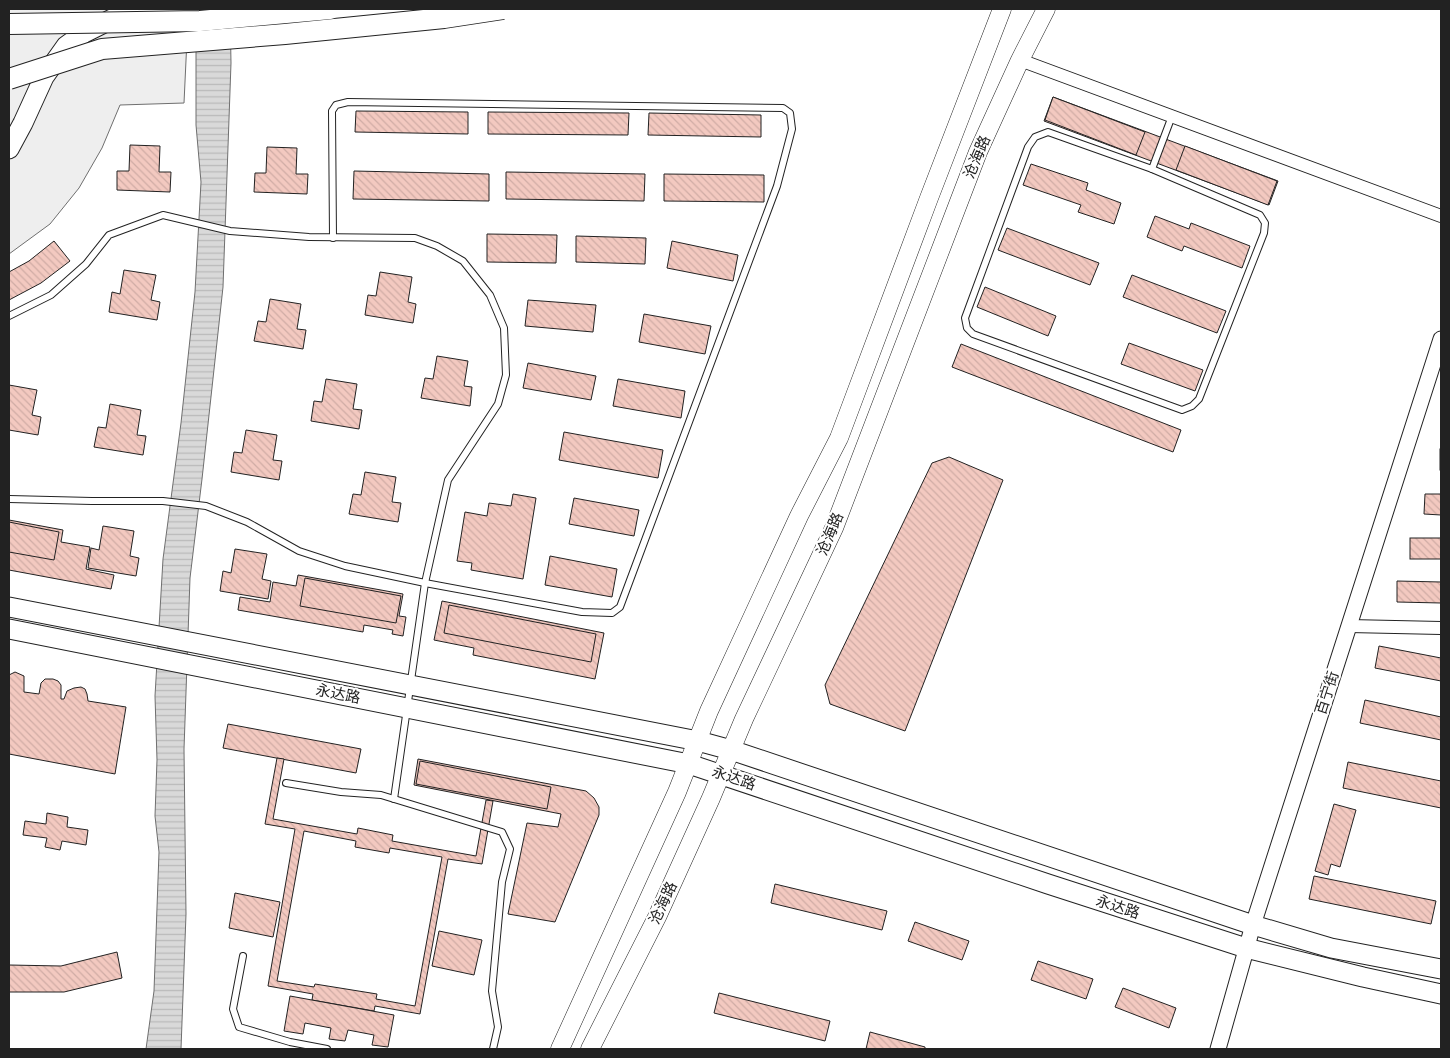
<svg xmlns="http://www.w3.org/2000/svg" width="1450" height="1058" font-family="'Work Sans','Noto Sans SC',sans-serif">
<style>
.grass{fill:#eee;stroke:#6f6f6f}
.water{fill:url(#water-rules);stroke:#6f6f6f}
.building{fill:url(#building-back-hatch);stroke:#222;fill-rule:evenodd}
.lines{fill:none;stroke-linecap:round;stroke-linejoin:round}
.service-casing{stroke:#222;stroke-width:8}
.minor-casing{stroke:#222;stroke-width:14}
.tertiary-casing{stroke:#222;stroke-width:17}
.secondary-casing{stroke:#222;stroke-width:19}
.primary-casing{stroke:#222;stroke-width:21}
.service{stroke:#fff;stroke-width:6}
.minor{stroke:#fff;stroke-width:12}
.tertiary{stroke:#fff;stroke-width:15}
.secondary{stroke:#fff;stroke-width:18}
.primary{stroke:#fff;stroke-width:19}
.trunk-bridge-casing{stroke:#222;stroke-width:22;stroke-linecap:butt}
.trunk-bridge{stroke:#fff;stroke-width:20}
.labels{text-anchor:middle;stroke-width:4;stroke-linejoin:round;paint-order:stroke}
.street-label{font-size:15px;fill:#222;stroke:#fff}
</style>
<defs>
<pattern id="water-rules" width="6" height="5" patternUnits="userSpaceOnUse" patternTransform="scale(1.25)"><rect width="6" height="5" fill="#d9d9d9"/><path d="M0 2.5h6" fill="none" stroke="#bababa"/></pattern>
<pattern id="building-back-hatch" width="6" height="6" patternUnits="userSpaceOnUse" patternTransform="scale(1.25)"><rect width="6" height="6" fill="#f3c9c0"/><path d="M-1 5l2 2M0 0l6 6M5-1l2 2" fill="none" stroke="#d0aca5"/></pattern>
</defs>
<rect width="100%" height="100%" fill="#fff"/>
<polygon class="grass" points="9,9 185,9 187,39 184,103 120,105 102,148 79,188 50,224 9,254"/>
<polygon class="water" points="196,9 230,9 231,63 223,287 202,479 190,578 184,749 186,914 181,1049 146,1049 154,991 159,852 155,816 157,760 155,696 163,559 181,423 195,292 201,182 196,125"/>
<g class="building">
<polygon points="1053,97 1278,181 1269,205 1044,121"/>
<polygon points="1053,97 1145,132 1136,155 1045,120"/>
<polygon points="356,111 468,112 468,134 355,132"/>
<polygon points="488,112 629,113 628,135 488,134"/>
<polygon points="649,113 761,115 761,137 648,135"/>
<polygon points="130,145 160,146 159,172 171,172 170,192 117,190 117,171 129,171"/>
<polygon points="1185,146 1277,181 1268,205 1176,170"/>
<polygon points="267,147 297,148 296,174 308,174 307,194 254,192 255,173 266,173"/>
<polygon points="1031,164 1088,183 1086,190 1121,203 1114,224 1078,212 1081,205 1023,185"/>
<polygon points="354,171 489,174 489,201 353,199"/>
<polygon points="506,172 645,174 644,201 506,199"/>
<polygon points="664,174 764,175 764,202 664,201"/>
<polygon points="1155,216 1189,229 1191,223 1250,246 1242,268 1184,246 1182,251 1147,237"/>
<polygon points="1007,228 1099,263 1090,285 998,250"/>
<polygon points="487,234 557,235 556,263 487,262"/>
<polygon points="576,236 646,238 645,264 576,262"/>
<polygon points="54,241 70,261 41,283 9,300 9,272 29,261"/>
<polygon points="672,241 738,255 733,281 667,268"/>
<polygon points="124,270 156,275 151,300 160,302 157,320 109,312 112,292 120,294"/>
<polygon points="380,272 412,277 408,302 416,304 413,323 365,315 368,295 376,296"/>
<polygon points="1132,275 1226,311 1217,333 1123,297"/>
<polygon points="985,287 1056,316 1048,336 977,307"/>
<polygon points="270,299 301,304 297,329 306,330 303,349 254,341 258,321 266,322"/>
<polygon points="528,300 596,305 593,332 525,326"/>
<polygon points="644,314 711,326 705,354 639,342"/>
<polygon points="1129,343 1203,370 1195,391 1121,364"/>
<polygon points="961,344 1181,430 1173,452 952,367"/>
<polygon points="437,356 468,361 464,386 472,387 470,406 421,398 425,378 433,379"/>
<polygon points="528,363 596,376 591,400 523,388"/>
<polygon points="326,379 357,384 353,409 362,410 359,429 311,421 314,401 322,402"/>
<polygon points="618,379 685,391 681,418 613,406"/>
<polygon points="9,385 37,390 32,415 41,417 38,435 9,430"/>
<polygon points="110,404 141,410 137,435 146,436 143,455 94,447 98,427 106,428"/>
<polygon points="246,430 277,435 273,460 282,461 279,480 231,472 234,452 242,453"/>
<polygon points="564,432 663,450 658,478 559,460"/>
<rect x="1440" y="449" width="1" height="21"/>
<polygon points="949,457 1003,480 905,731 830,704 825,685 932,463"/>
<polygon points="365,472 396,477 392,502 401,503 398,522 349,514 353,494 361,495"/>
<polygon points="513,494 536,498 523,579 471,570 472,563 457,561 465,512 487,516 489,503 511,506"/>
<polygon points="1425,494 1441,494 1441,515 1424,514"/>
<polygon points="574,498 639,510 634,536 569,524"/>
<polygon points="9,520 63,530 61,542 90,547 86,569 114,575 111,589 9,570"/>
<polygon points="9,522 59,532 54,560 9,552"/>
<polygon points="103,526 134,531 130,556 139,558 136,576 88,568 91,548 99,550"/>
<rect x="1410" y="538" width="31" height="21"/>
<polygon points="235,549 267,554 262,579 271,581 268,599 220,591 223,571 231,573"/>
<polygon points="550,556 617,569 612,597 545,585"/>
<polygon points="298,575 403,594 399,616 406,617 403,636 392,634 393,630 364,625 363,632 238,610 240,597 270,602 273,582 296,586"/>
<polygon points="305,578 401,596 396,623 300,606"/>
<polygon points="1397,581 1441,582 1441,603 1397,602"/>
<polygon points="442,601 604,633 595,679 473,655 474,648 434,640"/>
<polygon points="449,605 596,634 591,662 444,633"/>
<polygon points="1379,646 1441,658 1441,681 1375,668"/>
<polygon points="15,672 24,676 24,692 39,694 41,683 45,679 53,679 58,681 61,685 61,699 64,699 67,691 74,688 81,687 85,689 87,694 88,701 126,707 115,774 9,754 9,675"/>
<polygon points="1365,700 1441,717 1441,740 1360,723"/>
<polygon points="228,724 361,749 356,773 223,748"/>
<path d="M277,758L284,759L273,819L357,834L358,828L393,835L392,841L476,856L486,800L493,801L482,864L448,859L420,1014L375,1006L374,1011L312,1000L313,994L268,986L295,829L265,824ZM304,831L356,841L355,847L389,853L390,848L442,857L415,1006L376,999L377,994L315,984L314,987L277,981Z"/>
<polygon points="418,759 586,791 594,798 599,807 599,815 555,922 508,914 527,823 558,827 561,814 414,785"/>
<polygon points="420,761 551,787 547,809 416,784"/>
<polygon points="1348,762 1441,781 1441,808 1343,788"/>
<polygon points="1334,804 1356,810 1340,867 1331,864 1328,875 1315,871"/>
<polygon points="47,813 68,817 67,827 88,830 86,845 62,841 60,850 45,847 47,838 23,835 25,821 46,824"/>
<polygon points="1314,876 1436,901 1431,924 1309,899"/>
<polygon points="775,884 887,911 882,930 771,903"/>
<polygon points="235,893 280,902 273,937 229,928"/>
<polygon points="915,922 969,941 962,960 908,941"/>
<polygon points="439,931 482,940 474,975 432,966"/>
<polygon points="117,952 122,978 64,992 9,992 9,965 61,966"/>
<polygon points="1038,961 1093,979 1086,999 1031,980"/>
<polygon points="1123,988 1176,1008 1169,1028 1115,1007"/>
<polygon points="719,993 830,1021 825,1041 714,1013"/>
<polygon points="290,996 394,1015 388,1047 372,1045 374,1035 348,1030 345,1041 329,1039 331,1028 305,1023 303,1034 284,1031"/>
<polygon points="870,1032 925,1047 925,1049 866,1049"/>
</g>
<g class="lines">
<defs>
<g id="service">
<polygon points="1048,132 1152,169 1260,215 1265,223 1264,233 1199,399 1192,406 1182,410 973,334 967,328 965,318 1028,147 1035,137"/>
<polyline points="1152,169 1172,116"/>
<polyline points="9,316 51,295 86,264 109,235 163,215 230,231 309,237 415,238 437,246 463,261 490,295 504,328 506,375 498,404 448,480 425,583 394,799"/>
<polyline points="9,499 92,501 163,501 206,506 247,522 299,551 345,566 425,583 582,612 612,613 620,607 777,186 792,129 790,113 783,108 348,102 336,105 332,111 333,238"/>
<polyline points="286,783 341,792 381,795 502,832 510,849 502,882 492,991 498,1027 493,1049"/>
<polyline points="243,956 233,1009 239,1027 290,1042 327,1049"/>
</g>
<g id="minor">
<polyline points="1020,60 1441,216"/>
<polyline points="1349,626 1441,628"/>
</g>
<polyline id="tertiary" points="1218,1049 1253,925 1441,339"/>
<g id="secondary">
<polyline points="560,1049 677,792 709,711 799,516 839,438 929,198 1002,9"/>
<polyline points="590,1049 657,917 711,798 744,719 834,528 978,152 1020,60 1046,9"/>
</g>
<g id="primary">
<polyline points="9,149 23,123 44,77 66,46 84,33 112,19 156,10 215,9"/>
<polyline points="9,607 698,741 731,750 1253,925 1331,948 1441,969"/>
<polyline points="9,629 689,764 1048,884 1246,948 1363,977 1441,994"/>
</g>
</defs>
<use href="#service" class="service-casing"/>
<use href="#minor" class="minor-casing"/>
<use href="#tertiary" class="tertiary-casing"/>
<use href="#secondary" class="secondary-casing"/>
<use href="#primary" class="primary-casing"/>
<use href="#service" class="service"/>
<use href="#minor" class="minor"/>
<use href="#tertiary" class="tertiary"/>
<use href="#secondary" class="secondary"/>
<use href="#primary" class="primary"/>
<defs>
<g id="trunk-bridge">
<polyline points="9,24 200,21 330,9"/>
<polyline points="9,79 102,49 285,34 444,18 503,9"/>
</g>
</defs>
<use href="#trunk-bridge" class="trunk-bridge-casing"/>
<use href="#trunk-bridge" class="trunk-bridge"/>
</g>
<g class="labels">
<g class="street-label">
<text transform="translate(977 157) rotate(-67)" y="5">沧海路</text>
<text transform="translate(830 534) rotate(-67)" y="5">沧海路</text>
<text transform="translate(1327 693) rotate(-72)" y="5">百宁街</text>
<text transform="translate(338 694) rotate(11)" y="5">永达路</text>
<text transform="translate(734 778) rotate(19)" y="5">永达路</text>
<text transform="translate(663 903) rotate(-65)" y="5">沧海路</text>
<text transform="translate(1118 907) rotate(18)" y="5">永达路</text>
</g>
</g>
<rect width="1450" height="1058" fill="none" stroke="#222222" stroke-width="20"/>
</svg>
